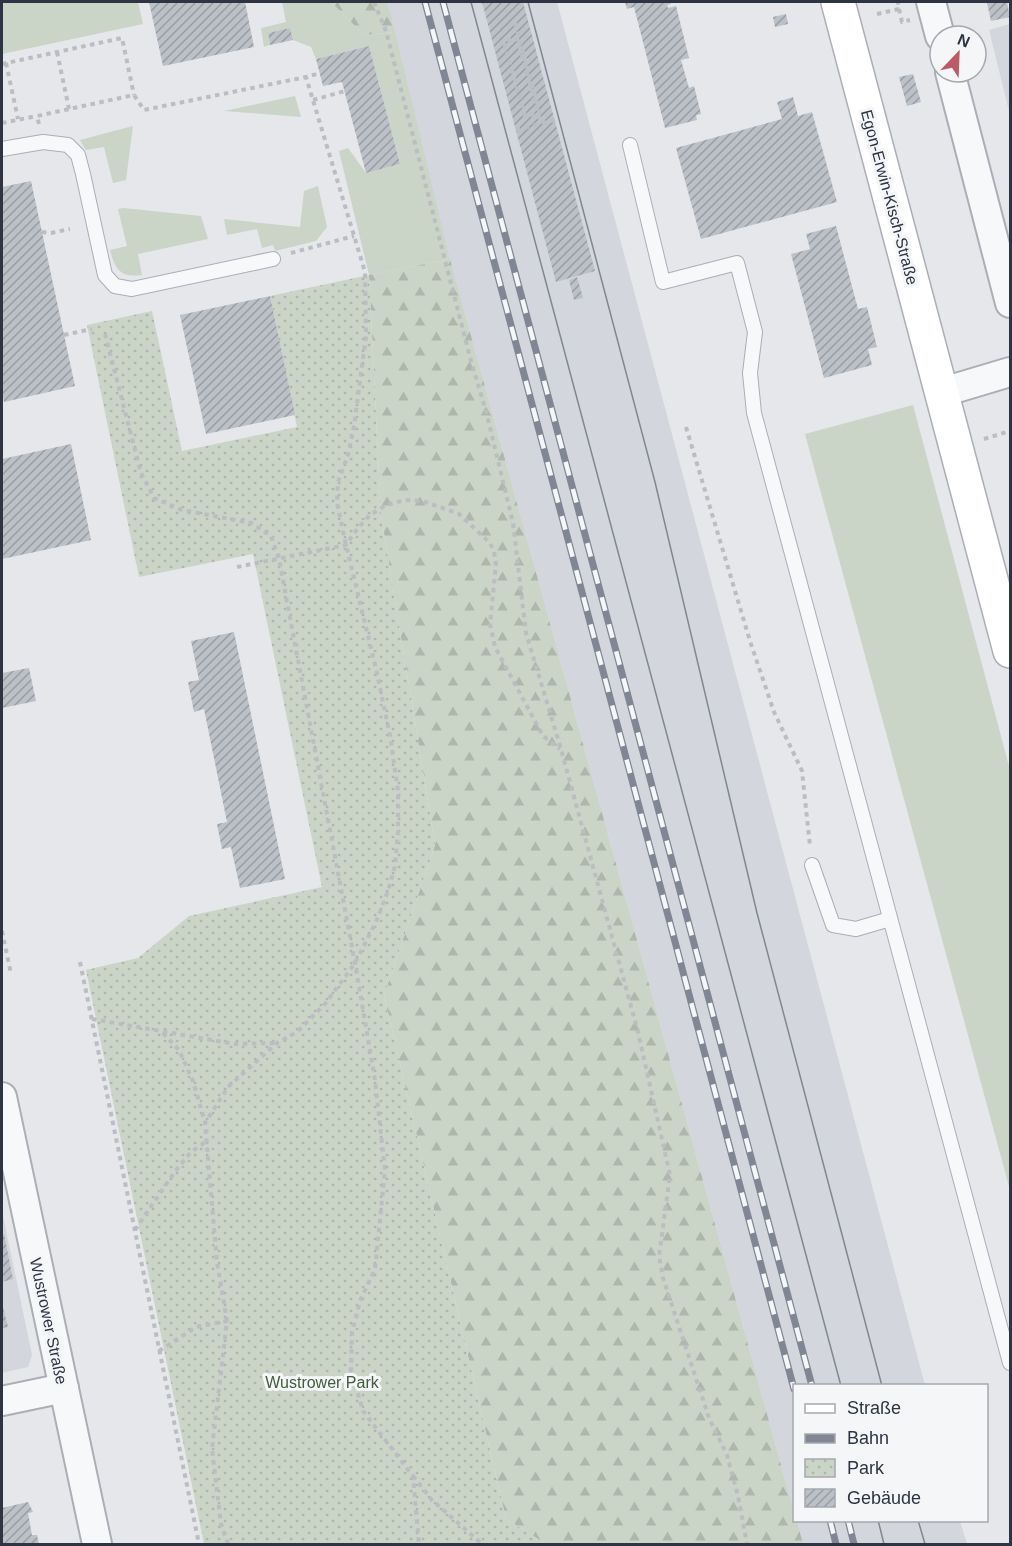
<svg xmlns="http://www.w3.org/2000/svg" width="1012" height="1546" font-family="Arial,sans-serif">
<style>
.built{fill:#d3d6dc}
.green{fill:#cad4c7}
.forest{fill:url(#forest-firs)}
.park{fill:url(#park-dots)}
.building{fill:url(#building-hatch)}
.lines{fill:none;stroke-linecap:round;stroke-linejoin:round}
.lane-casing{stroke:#aaaeb5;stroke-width:16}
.street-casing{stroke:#aaaeb5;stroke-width:32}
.secondary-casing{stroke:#aaaeb5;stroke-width:36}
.path{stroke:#bbbdc2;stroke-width:4;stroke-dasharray:4.5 4.5;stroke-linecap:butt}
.lane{stroke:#f7f8f9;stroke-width:14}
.street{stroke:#f7f8f9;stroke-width:28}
.secondary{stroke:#fff;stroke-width:33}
.tram{stroke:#808693;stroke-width:1.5}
.rail-casing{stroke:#808693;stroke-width:7}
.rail{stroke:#f4f6f8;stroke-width:4.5;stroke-dasharray:14;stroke-linecap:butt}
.labels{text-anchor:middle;stroke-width:6;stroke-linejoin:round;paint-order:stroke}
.street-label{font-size:16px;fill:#2e3442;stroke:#f4f6f8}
.park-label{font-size:16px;fill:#425c3d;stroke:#f4f6f8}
</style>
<defs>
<pattern id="forest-firs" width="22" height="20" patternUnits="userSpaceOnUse" patternTransform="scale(1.5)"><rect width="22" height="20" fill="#cad4c7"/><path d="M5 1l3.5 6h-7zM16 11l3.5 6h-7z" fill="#aeb7ac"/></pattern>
<pattern id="park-dots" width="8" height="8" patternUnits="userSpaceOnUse" patternTransform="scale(1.5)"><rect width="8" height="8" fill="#cad4c7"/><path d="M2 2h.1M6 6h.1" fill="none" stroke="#aeb7ac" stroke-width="1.8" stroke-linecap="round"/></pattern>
<pattern id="building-hatch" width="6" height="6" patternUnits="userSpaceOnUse" patternTransform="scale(1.5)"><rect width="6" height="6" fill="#bcc0c7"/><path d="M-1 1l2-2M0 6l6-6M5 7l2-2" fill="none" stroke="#999da3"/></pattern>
</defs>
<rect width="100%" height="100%" fill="#e5e7eb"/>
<g class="built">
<polygon points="387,2 557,2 925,1385 794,1386 794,1512 450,259"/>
<polygon points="1010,24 1010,115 989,30"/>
<polygon points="2,1211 32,1355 28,1367 2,1373"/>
<polygon points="797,1521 960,1521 967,1544 803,1544"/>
</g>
<g class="green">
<polygon points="2,2 138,2 143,24 2,54"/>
<polygon points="282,2 331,2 364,35 395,32 450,259 369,275 339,151 348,148 366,173 400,164 369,46 316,59 311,47 293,40 290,28 268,33 270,45 264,47 261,28 286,22"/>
<polygon points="295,96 301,117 224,111"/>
<polygon points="133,126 126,180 113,183 104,147 86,150 80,140"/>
<polygon points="318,186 327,227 316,241 275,251 273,245 262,248 257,229 227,235 224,219 300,227 304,191"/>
<path d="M123,208L201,216L208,239L138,254L142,275C120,278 115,269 110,250L127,246L118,209Z"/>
<polygon points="913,405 1010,770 1010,1190 805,434"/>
</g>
<g class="forest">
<polygon points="331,2 387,2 395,32 364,35"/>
<polygon points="450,259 794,1512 794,1520 797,1521 803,1544 546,1544 506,1519 384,995 435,845 381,515 369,275"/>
</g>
<polygon class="park" points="369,275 381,515 435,845 384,995 506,1519 546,1544 204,1544 86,970 138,958 189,916 322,887 253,554 139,577 87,325 152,311 182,451 297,427 270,296"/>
<g class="building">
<polygon points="149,2 245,2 254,47 163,66"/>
<polygon points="482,2 523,2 595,271 556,282"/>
<polygon points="625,2 666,2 668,8 676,6 689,58 681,60 689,88 694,86 701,114 696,115 697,120 665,128 634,7 627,9"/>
<polygon points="991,2 1007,2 1010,17 991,21 987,3"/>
<polygon points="786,14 788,24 775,27 773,17"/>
<polygon points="290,28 293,40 270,45 268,33"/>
<polygon points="369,46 400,164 366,173 342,82 323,86 316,59"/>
<polygon points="913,74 921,102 907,106 899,77"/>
<polygon points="793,97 798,116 812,112 837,202 701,239 676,148 782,119 777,102"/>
<polygon points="31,181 75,386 4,402 2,392 2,187"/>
<polygon points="836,226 858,309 867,307 877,347 868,349 872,365 824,378 791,254 810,249 806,234"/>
<polygon points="577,277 583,298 574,300 569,280"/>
<polygon points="270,296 295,415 206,434 180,315"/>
<polygon points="71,444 91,540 2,559 2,459"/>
<polygon points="234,632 285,879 240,888 231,847 222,849 217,824 227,822 204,709 194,712 188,682 199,680 191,641"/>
<polygon points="29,668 36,701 2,708 2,673"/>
<polygon points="4,1234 13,1279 2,1282 2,1235"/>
<polygon points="2,1303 8,1327 2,1328"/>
<polygon points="28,1502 33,1512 28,1513 32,1535 37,1535 39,1544 2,1544 2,1508"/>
</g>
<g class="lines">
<defs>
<g id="lane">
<polyline points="630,145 663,282 737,263 755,332 750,373 754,413 1010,1363"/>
<polyline points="2,149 43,142 68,145 78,155 83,174 105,275 115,286 132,289 273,259"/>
<polyline points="812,865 833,925 856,929 890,919"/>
</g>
<g id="street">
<polyline points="931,2 940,36"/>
<polyline points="950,72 1010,303"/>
<polyline points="943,392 1010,372"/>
<polyline points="2,1097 97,1544"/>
<polyline points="2,1401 64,1388"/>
</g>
<polyline id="secondary" points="838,2 1010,651"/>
</defs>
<use href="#lane" class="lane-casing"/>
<use href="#street" class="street-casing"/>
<use href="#secondary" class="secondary-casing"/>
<g class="path">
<polyline points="374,2 386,31 471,361 486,411 513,523 526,633 561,749 638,1032 670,1175 659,1256 663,1278 709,1418 727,1455 738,1496 747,1544"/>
<polyline points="666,3 671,2"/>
<polyline points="899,9 902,22 910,20"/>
<polyline points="877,14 899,9 898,2"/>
<polyline points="515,23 540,113 525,116 504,42 517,38 541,124"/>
<polyline points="57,52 69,109"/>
<polyline points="6,63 18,119"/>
<polyline points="2,64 122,38 134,95"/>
<polyline points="313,100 345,91"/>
<polyline points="2,123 37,116"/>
<polyline points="39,124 37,116 134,95 144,110 306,77 320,73"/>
<polyline points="516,130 555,120"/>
<polyline points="42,232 51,233 70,229"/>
<polyline points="291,253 354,236"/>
<polyline points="105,334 141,473 154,498 182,510 251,523 271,536 279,559 355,963 375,1080 385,1170 375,1269 360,1301 352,1332 351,1370 363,1411 413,1476 419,1544"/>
<polyline points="64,335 92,329"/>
<polyline points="686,427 750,641 774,712 802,771 810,846"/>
<polyline points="984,439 1010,431"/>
<polyline points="237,567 346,545 358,528 370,515 386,505 405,500 423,501 459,514 490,543 494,552 496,564 490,624 495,647 543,736 560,749"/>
<polyline points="2,931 11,974"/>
<polyline points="80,962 199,1544"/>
<polyline points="92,1019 235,1044 276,1043"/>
<polyline points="163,1033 179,1050 193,1081 205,1122"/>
<polyline points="135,1230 176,1170 191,1152 207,1141"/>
<polyline points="159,1351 196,1327 227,1321"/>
<polyline points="413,1476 432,1500 482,1544"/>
<polyline points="228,1544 221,1524 212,1449 227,1321 217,1262 205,1123 228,1087 277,1043 297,1032 325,1004 355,963 376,922 388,891 395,866 398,831 398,791 390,735 376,669 346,545 337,503 338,482 348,455 354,426 366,336 365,272 306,77"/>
</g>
<use href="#lane" class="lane"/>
<use href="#street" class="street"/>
<use href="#secondary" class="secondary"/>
<g class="tram">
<polyline points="471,2 841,1386"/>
<polyline points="528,2 655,482 757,913 882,1386"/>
<polyline points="878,1520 884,1544"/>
<polyline points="918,1520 925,1544"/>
</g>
<defs>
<g id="rail">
<polyline points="425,2 794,1389"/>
<polyline points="443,2 812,1386"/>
<polyline points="830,1520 836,1544"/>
<polyline points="848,1520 854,1544"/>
</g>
</defs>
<use href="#rail" class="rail-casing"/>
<use href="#rail" class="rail"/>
</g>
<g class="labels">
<g class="street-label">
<text transform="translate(890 197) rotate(75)" y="6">Egon-Erwin-Kisch-Straße</text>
<text transform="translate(49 1321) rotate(78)" y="6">Wustrower Straße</text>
</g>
<g class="park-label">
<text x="322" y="1388">Wustrower Park</text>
</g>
</g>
<rect width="1012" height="1546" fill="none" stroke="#2e3442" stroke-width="6"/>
<rect x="793" y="1384" width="195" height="138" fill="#f4f6f8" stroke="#a5a8af" stroke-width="1.5"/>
<rect x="805" y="1404" width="30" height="9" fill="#ffffff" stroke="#a5a8af" stroke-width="1.5"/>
<text x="847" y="1414" font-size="18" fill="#2e3442">Straße</text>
<rect x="805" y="1434" width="30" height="9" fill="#808693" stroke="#a5a8af" stroke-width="1.5"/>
<text x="847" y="1444" font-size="18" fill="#2e3442">Bahn</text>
<rect x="805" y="1459" width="30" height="18" fill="url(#park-dots)" stroke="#a5a8af" stroke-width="1.5"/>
<text x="847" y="1474" font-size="18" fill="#2e3442">Park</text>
<rect x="805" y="1489" width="30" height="18" fill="url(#building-hatch)" stroke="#a5a8af" stroke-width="1.5"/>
<text x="847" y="1504" font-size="18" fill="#2e3442">Gebäude</text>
<g transform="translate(958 54) rotate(23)"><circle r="28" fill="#f4f6f8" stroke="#a5a8af" stroke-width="1.5"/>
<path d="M0-4.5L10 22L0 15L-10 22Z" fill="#c05965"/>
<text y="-9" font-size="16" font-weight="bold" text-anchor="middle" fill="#2e3442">N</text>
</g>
</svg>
